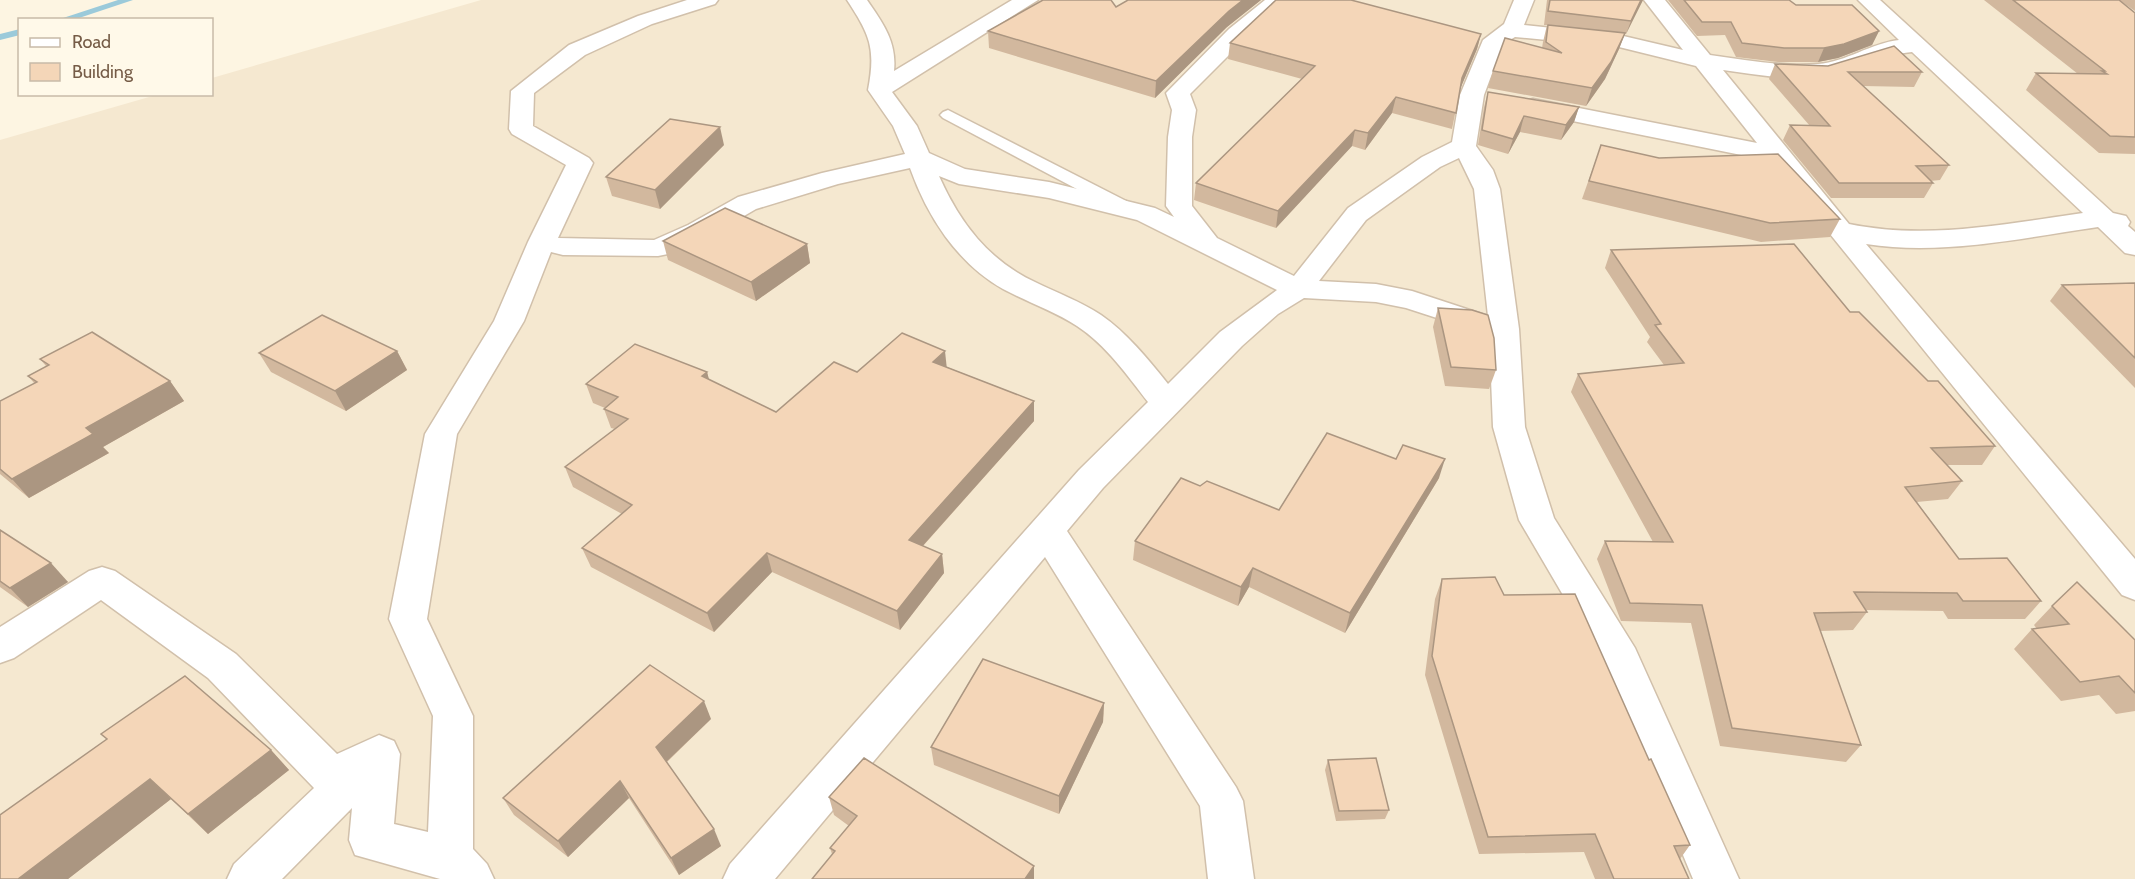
<svg xmlns="http://www.w3.org/2000/svg" width="2135" height="879" font-family="Cabin,sans-serif">
<style>
.residential{fill:#f5e8d0}
.lines{fill:none;stroke-linecap:round;stroke-linejoin:round}
.stream{fill:#9bcada;fill-rule:evenodd}
.service-casing{stroke:#d1c0ab;stroke-width:3}
.minor-casing{stroke:#d1c0ab;stroke-width:3}
.service{fill:#fff;fill-rule:evenodd}
.minor{fill:#fff;fill-rule:evenodd}
.wall{fill:#d2b89e}
.shaded-wall{fill:#ab9681}
.building{fill:#f4d6b8;stroke:#ab9681;stroke-width:1.5}
</style>
<rect width="100%" height="100%" fill="#fdf5e2"/>
<polygon class="residential" points="481,0 2135,0 2135,879 0,879 0,140 156,95 212,94 212,78"/>
<g class="lines">
<g class="stream">
<polygon points="118,0 133,0 73,20 57,20"/>
<polygon points="20,29 20,35 0,40 0,34"/>
</g>
<defs>
<polygon id="service" points="948,110 1134,205 1136,209 1128,214 1122,213 943,118 940,115 943,112"/>
<path id="minor" d="M687,0H718L715,4L652,24L585,55L534,93L533,126L589,158L593,163L558,238L654,240L688,225L738,197L822,173L905,154L893,126L868,90C876,48 870,35 847,0H867C883,23 897,42 894,71L1012,0H1038L892,92L917,126L929,153L965,169L1049,182L1155,208L1174,217L1166,206L1168,137L1172,110L1166,93L1229,29L1265,0H1288L1245,39L1190,94L1196,110L1192,137V206L1217,238L1294,276L1348,208L1422,157L1452,142L1460,95L1483,40L1504,24L1514,0H1534L1524,25L1619,35L1683,50L1644,0H1665L1710,55C1745,60 1783,67 1818,64C1846,62 1871,43 1899,40L1858,0H1880L2113,213L2126,216L2130,222L2128,226L2135,232V255L2125,253L2098,227C2022,238 1942,256 1866,244L2135,559V600L2122,595L1771,161L1533,113L1525,111L1521,106L1525,101L1533,99L1757,143L1696,66L1619,47L1515,37L1503,44L1484,95L1476,146L1493,170L1500,189L1519,329L1525,427L1554,518L1635,648L1739,879H1693L1604,665L1519,520L1493,427L1489,330L1480,332L1406,308L1376,302L1304,298L1278,314L1242,346L1103,488L1067,531L1236,787L1243,801L1254,879H1208L1200,806L1045,557L775,879H723L730,864L1079,470L1148,402C1127,375 1106,345 1077,326C1054,311 1027,302 1003,289C957,263 927,216 910,168L838,184L756,209L708,237L668,254L658,256L563,255L551,252L524,321L457,434L427,619L473,716V849L487,864L494,879H440L355,855L349,840L352,808L282,879H227L234,864L314,788L208,678L101,600L14,658L0,663V627L89,571L102,567L115,571L236,654L337,754L379,735L394,741L400,754L394,824L428,832L433,716L389,619L425,434L494,321L528,242L566,165L512,134L509,129L511,91L569,45L638,16ZM1912,52L2083,213C2006,224 1926,240 1849,224L1723,70C1755,74 1789,81 1821,78C1850,75 1879,55 1912,52ZM1459,158L1474,189L1488,316L1412,291L1376,284L1319,281L1366,220L1440,167ZM939,176L959,184L1049,198L1137,220L1277,290L1220,332L1168,384C1148,359 1127,333 1101,315C1080,301 1057,293 1035,282C988,260 960,223 939,176Z"/>
</defs>
<use href="#service" class="service-casing"/>
<use href="#minor" class="minor-casing"/>
<use href="#service" class="service"/>
<use href="#minor" class="minor"/>
</g>
<g class="wall">
<polygon points="1128,0 1261,0 1227,27 1155,98 989,48 988,31 1116,7"/>
<polygon points="1547,0 1643,0 1626,34 1625,34 1619,49 1605,79 1586,106 1488,88 1493,71 1542,48 1543,42 1547,25 1544,25"/>
<polygon points="1668,0 1789,0 1796,5 1879,31 1872,45 1838,58 1818,62 1778,62 1736,57 1725,35 1697,36"/>
<polygon points="1984,0 2119,0 2135,13 2135,154 2099,153 2026,90 2036,73 2078,74"/>
<polygon points="2119,0 2135,0 2135,11"/>
<polygon points="1481,34 1477,49 1460,89 1452,129 1392,113 1365,150 1352,146 1276,228 1194,200 1196,183 1302,79 1228,59 1230,43"/>
<polygon points="1775,64 1922,72 1914,87 1863,86 1949,165 1940,180 1930,181 1933,183 1924,198 1831,198 1783,140 1790,125 1810,126 1769,79"/>
<polygon points="1488,92 1579,107 1574,122 1561,140 1520,132 1508,154 1478,145 1484,107"/>
<polygon points="724,145 660,209 612,196 606,177"/>
<polygon points="1601,145 1840,219 1830,237 1761,242 1582,199"/>
<polygon points="663,241 807,244 810,263 756,301 668,260"/>
<polygon points="1611,250 1850,312 1928,381 1995,446 1982,465 1947,465 1962,481 1948,499 1917,502 1959,559 2041,601 2025,619 1948,619 1943,611 1865,610 1867,612 1853,630 1820,631 1861,745 1846,762 1720,746 1691,623 1621,621 1597,559 1605,541 1653,542 1571,392 1578,374 1664,365 1647,342 1650,337 1605,268"/>
<polygon points="2135,283 2135,388 2050,301 2062,285"/>
<polygon points="1438,308 1496,370 1489,389 1445,386 1433,327"/>
<polygon points="397,351 407,370 346,411 271,372 259,353"/>
<polygon points="40,359 170,381 184,401 103,447 109,453 29,498 0,474 0,401 35,384 28,376 46,366"/>
<polygon points="947,367 1034,401 1034,421 923,546 942,554 944,573 900,630 772,572 714,632 591,567 582,548 622,514 573,487 565,467 615,429 611,428 604,409 605,408 593,403 586,384 707,372 709,380 776,412 857,372"/>
<polygon points="1439,478 1345,633 1249,587 1238,606 1133,560 1135,541 1200,486 1279,510"/>
<polygon points="0,530 68,582 28,607 0,587"/>
<polygon points="1442,579 1504,595 1649,760 1690,845 1680,859 1689,879 1595,879 1584,852 1479,854 1425,675 1435,599"/>
<polygon points="2052,606 2135,640 2135,711 2116,714 2099,695 2061,701 2014,649 2032,629 2037,629 2034,625"/>
<polygon points="1104,703 1103,722 1059,814 934,765 931,747"/>
<polygon points="711,719 667,762 721,846 679,875 629,798 568,857 514,815 503,798"/>
<polygon points="271,750 289,770 208,834 171,799 68,879 0,879 0,815"/>
<polygon points="1328,760 1389,810 1385,819 1336,821 1325,770"/>
<polygon points="829,797 1034,879 832,854 830,848 849,826 834,815"/>
</g>
<g class="shaded-wall">
<polygon points="1243,0 1261,0 1227,27 1155,98 1156,81 1229,11"/>
<polygon points="1641,0 1643,0 1626,34 1631,21"/>
<polygon points="1879,31 1872,45 1838,58 1818,62 1824,48"/>
<polygon points="1625,33 1619,49 1605,79 1586,106 1592,88"/>
<polygon points="1481,34 1477,49 1458,94 1462,78"/>
<polygon points="1396,97 1392,113 1365,150 1368,133"/>
<polygon points="1579,107 1574,122 1561,140 1566,125"/>
<polygon points="1524,116 1520,132 1508,154 1513,139"/>
<polygon points="720,127 724,145 660,209 655,190"/>
<polygon points="1355,130 1352,146 1276,228 1278,211"/>
<polygon points="807,244 810,263 756,301 751,282"/>
<polygon points="397,351 407,370 346,411 335,391"/>
<polygon points="945,351 947,370 933,362"/>
<polygon points="707,372 712,391 702,376"/>
<polygon points="170,381 184,401 103,447 109,453 29,498 12,479 86,428"/>
<polygon points="1034,401 1034,421 911,559 909,540"/>
<polygon points="1445,459 1439,478 1345,633 1350,613"/>
<polygon points="767,553 772,572 714,632 707,613"/>
<polygon points="942,554 944,573 900,630 897,611"/>
<polygon points="51,563 68,582 28,607 10,588"/>
<polygon points="1253,568 1249,587 1238,606 1241,587"/>
<polygon points="704,701 711,719 664,764 656,747"/>
<polygon points="1104,703 1103,722 1059,814 1059,796"/>
<polygon points="271,750 289,770 208,834 188,814"/>
<polygon points="150,779 171,799 68,879 18,879"/>
<polygon points="620,781 629,798 568,857 558,841"/>
<polygon points="714,829 721,846 679,875 671,858"/>
<polygon points="1034,866 1034,879 1025,879"/>
</g>
<g class="building">
<polygon points="1043,0 1111,0 1116,7 1128,0 1243,0 1229,11 1156,81 988,31"/>
<polygon points="1276,0 1351,0 1481,34 1462,78 1456,113 1396,97 1368,133 1355,130 1278,211 1196,183 1315,66 1230,43"/>
<polygon points="1550,0 1641,0 1631,21 1548,11"/>
<polygon points="1684,0 1789,0 1796,5 1852,5 1879,31 1844,44 1824,48 1784,48 1742,43 1731,22 1702,22"/>
<polygon points="2013,0 2119,0 2135,13 2135,137 2110,136 2036,73 2107,74 2102,71 2105,71"/>
<polygon points="1548,25 1625,33 1611,62 1592,88 1493,71 1505,38 1562,53 1546,42"/>
<polygon points="1894,46 1922,72 1848,72 1949,165 1916,166 1933,183 1839,183 1790,125 1830,126 1775,64 1828,66"/>
<polygon points="1488,92 1579,107 1566,125 1524,116 1513,139 1482,130"/>
<polygon points="670,119 720,127 655,190 606,177"/>
<polygon points="1601,145 1659,158 1778,154 1840,219 1770,223 1589,181"/>
<polygon points="725,208 807,244 751,282 663,241"/>
<polygon points="1794,244 1850,312 1859,312 1928,381 1938,381 1995,446 1931,448 1962,481 1905,487 1959,559 2007,558 2041,601 1963,601 1957,593 1854,592 1867,612 1814,613 1861,745 1732,728 1702,605 1630,603 1605,541 1673,542 1578,374 1684,363 1655,325 1661,324 1611,250"/>
<polygon points="2135,283 2135,358 2062,285"/>
<polygon points="1438,308 1472,310 1488,315 1494,338 1496,370 1451,367"/>
<polygon points="322,315 397,351 335,391 259,353"/>
<polygon points="92,332 170,381 86,428 93,434 12,479 0,469 0,401 37,382 28,376 49,365 40,359"/>
<polygon points="902,333 945,351 933,362 1034,401 909,540 942,554 897,611 767,553 707,613 582,548 632,505 565,467 628,419 604,409 618,397 586,384 635,344 707,372 702,376 776,412 834,362 857,372"/>
<polygon points="1327,433 1396,459 1403,445 1445,459 1350,613 1253,568 1241,587 1135,541 1181,478 1200,486 1207,481 1279,510"/>
<polygon points="0,530 51,563 10,588 0,581"/>
<polygon points="1495,577 1504,595 1575,594 1649,760 1651,759 1690,845 1674,846 1689,879 1614,879 1595,834 1488,837 1432,656 1442,579"/>
<polygon points="2077,582 2135,640 2135,693 2119,676 2080,682 2032,629 2069,624 2052,606"/>
<polygon points="983,659 1104,703 1059,796 931,747"/>
<polygon points="650,665 704,701 656,747 714,829 671,858 620,781 558,841 503,798"/>
<polygon points="185,676 271,750 188,814 150,779 18,879 0,879 0,815 107,739 101,734"/>
<polygon points="864,758 1034,866 1025,879 812,879 835,851 830,848 857,816 829,797"/>
<polygon points="1376,758 1389,810 1339,811 1328,760"/>
</g>
<rect x="18" y="18" width="195" height="78" fill="#fff9e9" stroke="#c8baa8" stroke-width="1.5"/>
<rect x="30" y="38" width="30" height="9" fill="#ffffff" stroke="#c8baa8" stroke-width="1.5"/>
<text x="72" y="48" font-size="18" fill="#765c47">Road</text>
<rect x="30" y="63" width="30" height="18" fill="#f4d6b8" stroke="#c8baa8" stroke-width="1.5"/>
<text x="72" y="78" font-size="18" fill="#765c47">Building</text>
</svg>
